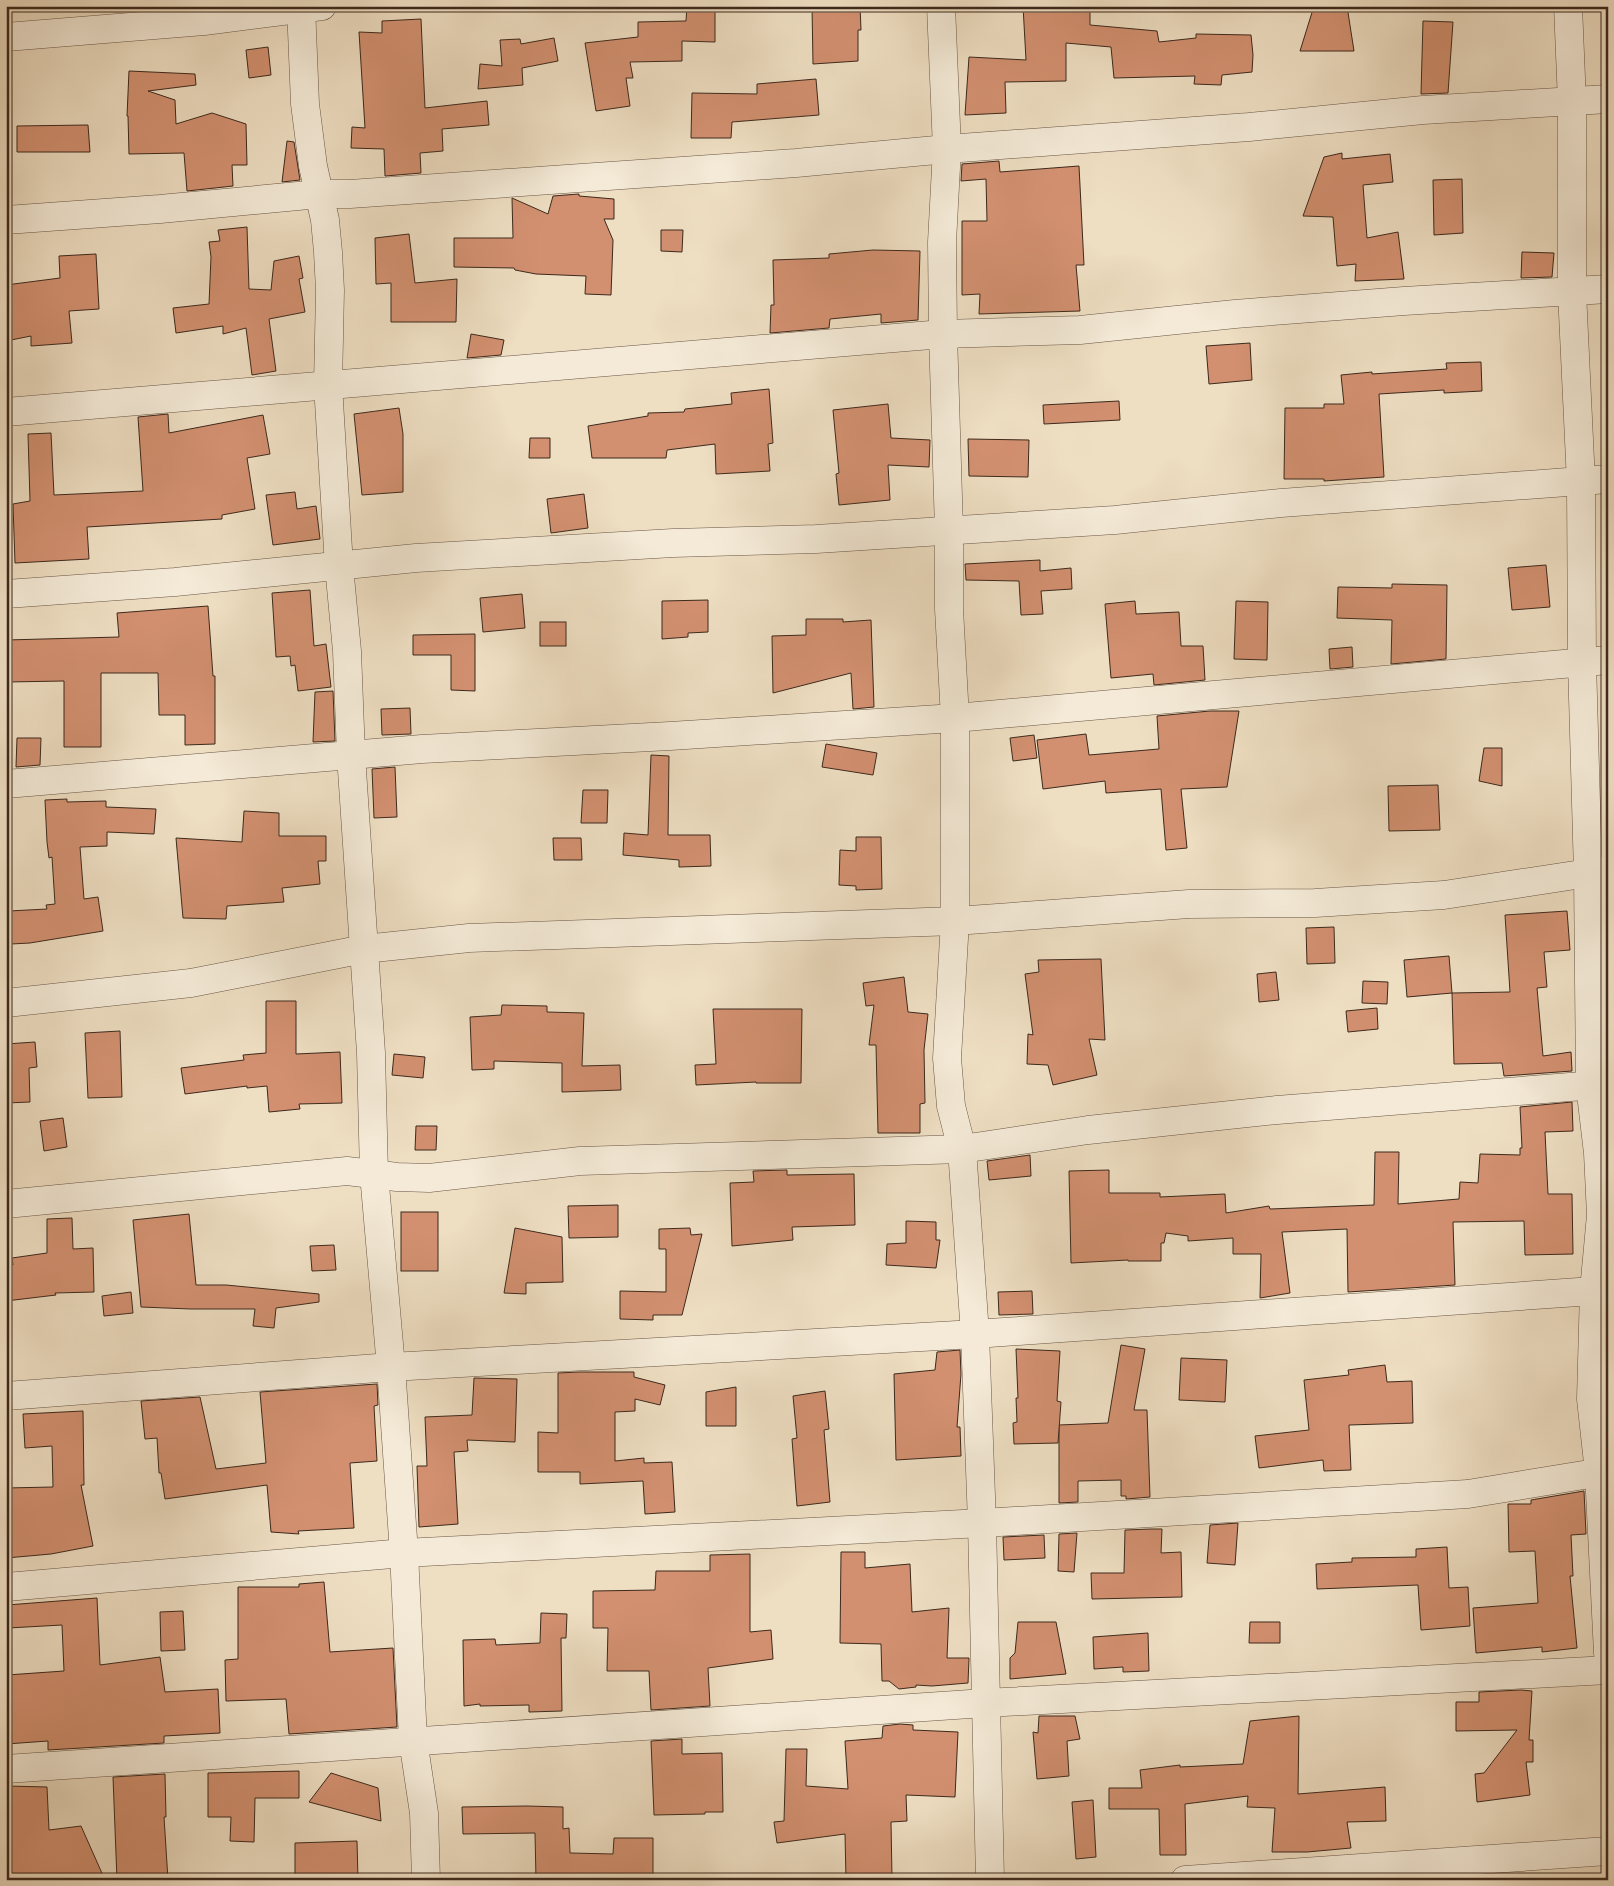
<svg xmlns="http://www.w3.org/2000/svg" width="1614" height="1886" font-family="'Libre Caslon Text',serif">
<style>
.building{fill:#d29070;stroke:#3d291c}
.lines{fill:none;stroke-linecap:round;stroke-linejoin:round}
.minor-casing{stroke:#695646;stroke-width:29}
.minor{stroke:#f4ead7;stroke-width:28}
</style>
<rect width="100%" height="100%" fill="#eedec2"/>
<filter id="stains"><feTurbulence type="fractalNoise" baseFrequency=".004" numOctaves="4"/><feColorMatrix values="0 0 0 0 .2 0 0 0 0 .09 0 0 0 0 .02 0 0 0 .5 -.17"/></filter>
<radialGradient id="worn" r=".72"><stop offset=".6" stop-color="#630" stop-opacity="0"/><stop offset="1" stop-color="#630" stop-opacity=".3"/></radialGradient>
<g class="building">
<polygon points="687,6 715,6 715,42 682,41 682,61 630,62 633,78 626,78 630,106 596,111 585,43 638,37 638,22 686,21"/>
<polygon points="812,6 860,6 861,30 858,30 858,61 813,64"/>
<polygon points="1023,6 1090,6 1090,25 1157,31 1159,42 1196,38 1196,34 1251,35 1253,55 1252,72 1222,75 1221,85 1194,84 1195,76 1114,78 1111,47 1066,43 1066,81 1005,82 1006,113 965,115 969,57 1026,60"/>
<polygon points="1314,6 1347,6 1354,51 1300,51"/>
<polygon points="421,19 425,108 487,101 489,125 442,129 443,151 420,153 421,173 385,176 384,149 351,148 352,127 365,128 359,32 382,33 382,21"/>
<polygon points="1423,21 1453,22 1448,93 1421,94"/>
<polygon points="554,38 558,61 522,68 523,85 478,89 480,64 502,66 500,40 520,39 521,44"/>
<polygon points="268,47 271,75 249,78 246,50"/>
<polygon points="129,71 195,74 196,85 148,91 175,100 176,124 212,113 246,124 247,165 232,165 233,186 187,191 184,153 129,154 128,116 127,116"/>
<polygon points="816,79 819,115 732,122 731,138 691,138 692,93 757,94 757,84"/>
<polygon points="88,125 90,152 17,152 17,126"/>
<polygon points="287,141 294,142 300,180 282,182"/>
<polygon points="1342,153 1342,159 1390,154 1393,182 1363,185 1367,238 1398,232 1404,279 1355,281 1356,264 1337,266 1333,217 1303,216 1324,157"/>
<polygon points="999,161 1000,172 1079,166 1084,265 1076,265 1080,311 979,314 980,294 962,295 962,221 987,221 986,179 961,181 962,164"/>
<polygon points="1462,179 1463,233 1434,235 1433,180"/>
<polygon points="579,194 579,196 614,199 614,219 604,219 613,240 611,295 585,294 586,276 536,274 515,270 514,268 454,267 454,238 513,238 512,198 548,214 553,196"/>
<polygon points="247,227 249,289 271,290 274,261 299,256 303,278 299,279 305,312 269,319 276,371 252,375 246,328 223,334 223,326 176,333 173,308 209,304 211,257 209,242 220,241 218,230"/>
<polygon points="661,230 683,230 682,252 661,251"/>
<polygon points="409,234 415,283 457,279 456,322 391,322 391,283 376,284 375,238"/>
<polygon points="873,250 920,251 918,320 881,323 881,314 830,319 829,328 770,333 771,305 774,305 773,260 829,258 829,254"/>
<polygon points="1522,252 1554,253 1552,277 1521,278"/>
<polygon points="96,254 99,309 69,311 72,343 31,346 31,336 6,341 6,285 60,278 59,256"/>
<polygon points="471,334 504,340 501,355 467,358"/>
<polygon points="1250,343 1252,380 1209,384 1206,346"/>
<polygon points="1481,362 1482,391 1444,393 1444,390 1379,394 1384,477 1324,481 1324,479 1284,479 1285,408 1324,408 1324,404 1344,404 1341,375 1372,372 1372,374 1447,369 1446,363"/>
<polygon points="769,389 773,443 768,444 770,471 716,474 715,444 667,450 666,458 592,458 588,426 648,416 648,413 684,412 685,409 732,404 731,393"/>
<polygon points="1119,401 1120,420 1044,424 1043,405"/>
<polygon points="888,404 891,438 930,440 929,467 888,465 890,500 839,505 836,474 839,473 833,410"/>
<polygon points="399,408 403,434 403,492 362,495 354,414"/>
<polygon points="168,414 169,433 263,415 270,454 247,458 255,509 222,515 222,519 87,527 89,559 15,563 13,504 30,501 28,434 51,433 54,495 143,491 138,417"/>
<polygon points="530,438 550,438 550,458 529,458"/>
<polygon points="968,439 1029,440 1028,477 969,476"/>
<polygon points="295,492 297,509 316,506 320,539 273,545 266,495"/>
<polygon points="584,494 588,528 551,533 547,499"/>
<polygon points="1040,560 1040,571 1071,568 1072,589 1041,591 1043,614 1021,615 1019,581 966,580 965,564"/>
<polygon points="1546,565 1550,607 1512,610 1508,568"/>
<polygon points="1392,584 1447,585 1446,659 1391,664 1392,620 1337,618 1338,587 1392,588"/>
<polygon points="310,590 314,646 326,644 331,687 298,691 295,665 291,666 290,656 276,657 272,593"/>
<polygon points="522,594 525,628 483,632 480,598"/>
<polygon points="708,600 708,632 688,633 688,637 662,639 662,601"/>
<polygon points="1135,601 1136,614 1179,612 1181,646 1203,646 1205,680 1154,685 1153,674 1111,678 1105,604"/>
<polygon points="1236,601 1268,602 1267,660 1234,659"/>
<polygon points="208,606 213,676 215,676 215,744 185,745 185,715 159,715 158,673 101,673 101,747 64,747 64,681 6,682 6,640 119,637 117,613"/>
<polygon points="806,619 843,619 843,622 871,620 874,707 853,709 851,673 773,693 772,636 806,635"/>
<rect x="540" y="622" width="26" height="24"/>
<polygon points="475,634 475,691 451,690 451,655 413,655 413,635"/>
<polygon points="1352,647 1353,667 1330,669 1329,649"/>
<polygon points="333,691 335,741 313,742 315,692"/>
<polygon points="410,708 411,734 382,735 381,709"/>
<polygon points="1210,711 1239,711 1227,787 1181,789 1187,848 1166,850 1161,789 1106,793 1105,781 1043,789 1037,740 1086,734 1089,755 1159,749 1157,716"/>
<polygon points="1034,735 1037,758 1013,761 1010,738"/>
<polygon points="17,738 41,738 40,765 16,767"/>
<polygon points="826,744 877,753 873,775 822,767"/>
<polygon points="1484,748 1502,748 1502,786 1479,781"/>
<polygon points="651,755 669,756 668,835 710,835 711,866 679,867 679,860 623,855 624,833 648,835"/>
<polygon points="395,767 397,817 374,818 372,769"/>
<polygon points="1438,785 1440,830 1389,831 1388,786"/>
<polygon points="583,790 608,790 607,823 581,823"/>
<polygon points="67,799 67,802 106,801 106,807 156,809 154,834 107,832 107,846 80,847 84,899 98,897 103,931 30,943 11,944 9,911 47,909 46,905 55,904 52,857 49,858 47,842 45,800"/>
<polygon points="244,811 279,813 279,836 326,836 326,861 318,861 320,884 282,888 284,902 227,906 226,919 183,918 176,838 242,842"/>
<polygon points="856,837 881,837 882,889 856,890 856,886 839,885 840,850 856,851"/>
<polygon points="553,838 581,838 582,860 554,860"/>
<polygon points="1567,911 1570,950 1544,952 1547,987 1537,988 1543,1056 1571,1052 1572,1071 1504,1076 1502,1063 1454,1064 1452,993 1510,992 1505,915"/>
<polygon points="1334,927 1335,963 1307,964 1306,928"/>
<polygon points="1449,956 1452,993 1407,997 1404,960"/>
<polygon points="1101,959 1105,1040 1089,1039 1097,1075 1053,1085 1048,1065 1027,1064 1028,1034 1033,1035 1025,974 1039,972 1038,960"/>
<polygon points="1276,972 1279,1000 1259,1002 1257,974"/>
<polygon points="904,977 908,1012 928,1014 924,1050 925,1103 920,1104 920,1133 878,1133 876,1045 869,1045 874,1005 866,1006 863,983"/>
<polygon points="1363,981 1388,982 1387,1004 1362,1003"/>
<polygon points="266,1001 296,1001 296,1054 340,1052 342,1103 299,1104 300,1109 269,1112 267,1086 247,1088 247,1086 185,1094 181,1068 244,1060 243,1055 266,1053"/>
<polygon points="502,1005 547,1006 547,1012 584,1013 582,1066 620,1065 621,1090 562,1092 562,1063 494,1061 494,1069 472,1070 470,1017 501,1015"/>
<polygon points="1377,1008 1378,1029 1348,1032 1346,1011"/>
<polygon points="713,1009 802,1009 801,1083 756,1083 756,1082 696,1085 695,1065 716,1064"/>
<polygon points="120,1031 122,1097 88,1098 85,1033"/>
<polygon points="35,1042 37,1067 29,1068 30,1102 6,1103 6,1044"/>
<polygon points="394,1054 425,1057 423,1078 392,1075"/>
<polygon points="1572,1102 1573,1131 1545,1132 1548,1194 1572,1194 1573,1254 1525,1255 1524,1221 1453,1222 1455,1285 1348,1292 1347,1229 1282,1232 1290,1293 1260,1298 1261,1254 1233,1254 1233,1238 1188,1241 1188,1236 1166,1233 1164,1243 1161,1243 1161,1261 1128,1261 1128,1260 1071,1263 1069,1171 1109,1170 1109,1193 1160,1193 1160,1197 1225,1194 1226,1213 1269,1206 1270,1209 1374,1205 1375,1152 1399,1152 1398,1204 1459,1199 1460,1182 1478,1183 1480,1154 1520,1155 1520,1148 1522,1148 1520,1107"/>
<polygon points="63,1118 67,1147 44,1151 40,1121"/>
<polygon points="416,1126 437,1126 436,1150 415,1150"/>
<polygon points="1030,1155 1031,1176 989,1180 987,1161"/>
<polygon points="787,1170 787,1175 854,1174 855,1225 792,1227 793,1240 732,1246 730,1183 754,1182 753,1171"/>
<polygon points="618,1205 618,1237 569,1238 568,1206"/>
<rect x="401" y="1212" width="37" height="59"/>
<polygon points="189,1214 196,1285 226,1285 319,1294 319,1302 276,1308 274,1328 253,1326 255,1309 191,1309 141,1307 133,1220"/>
<polygon points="72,1218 73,1249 93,1248 94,1292 55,1293 56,1295 6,1301 6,1265 13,1265 12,1258 47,1253 47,1219"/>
<polygon points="906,1221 936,1222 936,1240 940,1240 936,1268 886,1265 887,1244 906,1243"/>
<polygon points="515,1228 562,1237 563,1282 526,1283 526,1294 504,1293"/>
<polygon points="690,1228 691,1235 702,1234 682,1315 653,1315 653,1320 620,1319 620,1291 666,1292 666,1249 659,1249 659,1229"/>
<polygon points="334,1245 336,1270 312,1271 310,1246"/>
<polygon points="1032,1291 1033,1314 999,1315 998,1292"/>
<polygon points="131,1292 133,1313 104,1316 102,1296"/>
<polygon points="1121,1345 1145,1349 1134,1410 1147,1410 1150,1497 1126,1499 1126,1496 1121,1496 1121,1480 1078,1481 1078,1502 1059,1503 1059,1425 1108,1423"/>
<polygon points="1016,1349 1060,1351 1057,1401 1061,1402 1058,1443 1014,1444 1013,1423 1017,1422 1016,1398 1018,1398"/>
<polygon points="960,1350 961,1374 957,1427 960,1427 961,1456 896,1460 894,1374 935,1370 937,1352"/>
<polygon points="1181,1358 1227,1360 1225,1402 1179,1400"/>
<polygon points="1385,1365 1387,1382 1412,1381 1413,1423 1349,1425 1351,1470 1324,1471 1323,1460 1259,1468 1255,1436 1309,1430 1304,1380 1349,1375 1348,1370"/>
<polygon points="579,1372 634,1372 634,1377 665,1385 660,1405 635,1399 635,1411 615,1412 615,1461 644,1458 644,1463 672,1462 675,1512 645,1514 643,1481 580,1484 580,1472 538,1472 538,1432 558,1433 558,1373"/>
<polygon points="474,1378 517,1379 515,1442 467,1440 468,1451 454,1452 458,1524 419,1527 417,1466 427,1466 425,1417 472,1415"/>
<polygon points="377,1384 378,1405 374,1406 377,1461 350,1463 354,1528 298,1531 299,1534 271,1532 267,1485 165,1499 161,1473 159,1473 157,1438 145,1439 141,1401 200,1397 216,1469 266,1463 260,1392"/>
<polygon points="736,1387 736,1426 706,1426 706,1392"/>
<polygon points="825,1391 829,1429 824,1430 830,1502 797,1506 792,1439 797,1438 793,1396"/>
<polygon points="83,1411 84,1485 81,1485 93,1546 51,1554 6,1558 6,1488 53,1487 52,1446 25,1448 23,1414"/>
<polygon points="1584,1491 1586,1534 1571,1535 1573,1576 1570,1576 1577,1648 1542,1652 1542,1647 1476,1653 1473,1608 1538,1603 1535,1551 1509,1552 1508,1504 1531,1504 1531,1500"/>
<polygon points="1238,1523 1235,1565 1207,1563 1210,1525"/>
<polygon points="1151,1529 1162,1529 1161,1553 1181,1552 1182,1597 1092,1599 1091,1573 1124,1573 1125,1530"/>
<polygon points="1077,1533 1074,1572 1058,1571 1059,1534"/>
<polygon points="1044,1535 1045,1558 1004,1560 1003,1537"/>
<polygon points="1447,1547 1449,1588 1468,1587 1470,1626 1421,1630 1418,1585 1317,1589 1316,1564 1352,1562 1352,1558 1416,1557 1416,1549"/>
<polygon points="841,1552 865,1552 865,1568 910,1564 912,1612 949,1608 947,1658 969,1658 968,1683 932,1686 916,1685 916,1687 899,1689 889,1681 882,1681 881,1644 840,1643"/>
<polygon points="750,1554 750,1632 771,1630 773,1659 708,1668 710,1706 651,1710 649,1671 607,1671 608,1628 593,1628 593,1591 655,1590 656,1571 710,1571 710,1555"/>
<polygon points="324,1582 330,1652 393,1648 397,1727 289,1734 286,1699 226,1701 225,1660 238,1659 238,1587 299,1587 299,1584"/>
<polygon points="97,1598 100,1665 160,1657 165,1692 218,1689 220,1733 164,1736 164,1743 48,1750 48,1741 6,1744 6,1698 8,1698 7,1675 64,1671 62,1625 8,1628 7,1605"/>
<polygon points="183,1611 185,1650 161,1651 160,1612"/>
<polygon points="541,1613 567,1614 566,1638 561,1638 562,1711 529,1712 529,1705 480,1706 480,1704 464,1706 463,1640 495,1639 496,1645 540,1643"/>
<polygon points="1018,1622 1056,1622 1066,1674 1010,1679 1010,1658 1015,1653"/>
<polygon points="1250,1622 1280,1622 1280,1643 1249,1643"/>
<polygon points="1148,1633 1149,1671 1123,1672 1123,1667 1094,1669 1093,1637"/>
<polygon points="1521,1690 1532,1691 1529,1740 1533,1740 1533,1762 1526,1762 1530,1795 1477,1802 1475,1774 1484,1773 1517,1730 1456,1731 1456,1702 1479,1702 1479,1692"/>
<polygon points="1039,1716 1075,1716 1080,1739 1067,1741 1069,1776 1037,1779 1033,1732 1038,1733"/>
<polygon points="1299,1716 1298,1794 1385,1787 1386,1821 1347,1822 1351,1848 1307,1852 1272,1852 1275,1808 1247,1807 1248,1796 1185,1804 1186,1855 1160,1855 1159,1809 1109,1809 1109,1788 1142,1788 1140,1770 1180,1765 1180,1767 1243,1764 1250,1721"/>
<polygon points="900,1724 913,1725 913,1730 958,1732 955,1797 906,1795 907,1821 891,1822 892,1878 846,1880 845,1834 777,1843 774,1822 784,1821 786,1749 807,1749 806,1786 848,1789 845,1741 882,1738 883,1726"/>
<polygon points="682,1739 682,1754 722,1753 723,1812 705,1812 705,1814 654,1815 651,1741"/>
<polygon points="299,1771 299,1798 255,1798 254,1842 230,1841 231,1817 208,1817 208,1773"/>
<polygon points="331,1773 378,1788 381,1821 309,1802"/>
<polygon points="165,1774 166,1817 164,1817 168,1880 117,1880 113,1777"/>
<polygon points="7,1786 47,1787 49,1830 81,1826 105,1880 6,1880 6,1818 9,1818"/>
<polygon points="1093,1800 1096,1857 1076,1859 1072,1802"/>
<polygon points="527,1806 563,1807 563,1829 569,1828 570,1853 613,1854 614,1838 653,1838 653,1880 536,1880 535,1833 463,1834 462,1807"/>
<polygon points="357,1841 358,1880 295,1880 295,1843"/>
</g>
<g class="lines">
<defs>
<g id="minor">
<polyline points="301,6 305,104 313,166 325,220 328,252 330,290 328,385 339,566 347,651 351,755 371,1053 374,1174 391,1367 404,1553 413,1740 424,1813 426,1880"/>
<polyline points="941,6 947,149 942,242 943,334 949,530 949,609 955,718 955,921 947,1058 951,1106 962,1149 975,1334 982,1523 990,1880"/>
<polyline points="1568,6 1572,102 1572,292 1581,482 1582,662 1588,873 1590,1085 1598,1153 1601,1215 1594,1291 1591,1399 1599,1472 1608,1653"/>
<polyline points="6,37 204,21 322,6"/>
<polyline points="6,220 160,209 319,194 350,194 796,163 947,149 1249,127 1423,110 1608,99"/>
<polyline points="6,412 943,334 1080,330 1235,314 1404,301 1608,289"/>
<polyline points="6,594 175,582 416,558 673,543 816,539 1115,520 1281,503 1608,479"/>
<polyline points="6,784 422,749 670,736 955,718 1608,660"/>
<polyline points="6,1003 191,983 364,949 469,938 955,921 1189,904 1315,903 1444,895 1608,870"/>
<polyline points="6,1204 347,1171 397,1177 429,1178 580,1161 962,1149 1088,1130 1277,1110 1608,1084"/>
<polyline points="6,1396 391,1367 975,1334 1608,1290"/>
<polyline points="6,1587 404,1553 982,1523 1468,1494 1608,1471"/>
<polyline points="6,1769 985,1703 1608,1670"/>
<polyline points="1185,1880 1608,1851"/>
</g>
</defs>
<use href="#minor" class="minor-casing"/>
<use href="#minor" class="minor"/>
</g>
<rect width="1614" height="1886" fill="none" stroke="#eedec2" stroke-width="25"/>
<rect x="8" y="8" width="1599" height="1871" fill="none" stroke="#3d291c" stroke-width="2.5"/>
<rect x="12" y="12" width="1589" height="1861" fill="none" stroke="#3d291c"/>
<rect width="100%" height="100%" filter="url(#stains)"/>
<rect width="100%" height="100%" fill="url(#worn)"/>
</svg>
